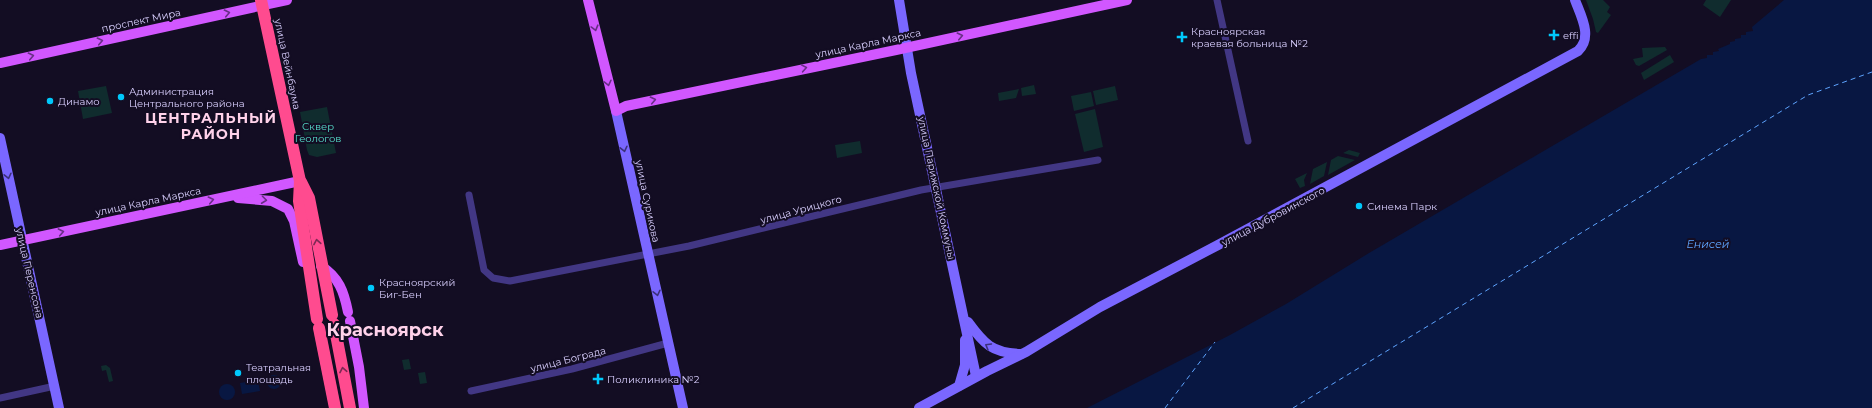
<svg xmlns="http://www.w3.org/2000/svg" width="1872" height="408" font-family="Montserrat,sans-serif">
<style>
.green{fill:#102c2e}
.water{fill:#081742}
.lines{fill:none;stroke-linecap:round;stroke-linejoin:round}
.ferry{stroke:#5ea4ff;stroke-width:1;stroke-dasharray:5 4;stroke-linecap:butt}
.street{stroke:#423784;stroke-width:7}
.secondary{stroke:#7a67ff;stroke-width:10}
.primary{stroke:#d157ff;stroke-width:10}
.highway{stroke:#ff4b8f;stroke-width:12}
.oneway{stroke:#682e86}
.oneway2{stroke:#3c317b}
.oneway3{stroke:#7d2954}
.poi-dot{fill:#00c8fb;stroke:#130d23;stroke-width:1.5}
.labels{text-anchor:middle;stroke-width:4;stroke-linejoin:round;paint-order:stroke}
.street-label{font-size:10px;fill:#dad0ff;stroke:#130d23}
.poi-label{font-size:10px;fill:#dad0ff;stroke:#130d23;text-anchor:start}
.park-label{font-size:10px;fill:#58e2ce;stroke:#130d23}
.water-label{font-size:11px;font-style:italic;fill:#5ea4ff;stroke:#130d23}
.district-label{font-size:14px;font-weight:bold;letter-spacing:1px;fill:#ffd2ea;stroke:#130d23}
.town-label{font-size:18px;font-weight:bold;fill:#ffd2ea;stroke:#130d23}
</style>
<rect width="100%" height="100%" fill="#130d23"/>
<g class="green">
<polygon points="1586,0 1603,0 1610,7 1607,12 1611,15 1598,33 1596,32 1593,19"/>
<polygon points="1706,0 1731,0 1720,17 1703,5"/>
<polygon points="1665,47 1667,50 1639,66 1636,65 1633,59 1643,57 1642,48"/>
<polygon points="1670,55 1674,62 1644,80 1641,73"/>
<polygon points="1034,85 1036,94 1022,96 1021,88"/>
<polygon points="106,86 112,113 83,119 78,91"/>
<polygon points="1115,86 1118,100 1096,105 1093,91"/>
<polygon points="1019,89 1016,98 999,101 998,93"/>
<polygon points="1091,92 1094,106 1074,111 1071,96"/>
<polygon points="327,107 336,153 317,157 309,155 307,150 300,112"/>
<polygon points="1095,109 1103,147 1084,152 1075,114"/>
<polygon points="860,141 862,153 837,158 835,145"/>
<polygon points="1349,150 1360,153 1358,157 1343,153"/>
<polygon points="1338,156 1355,160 1328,175 1331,160"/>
<polygon points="1327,162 1324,176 1310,184 1313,169"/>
<polygon points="1307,173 1304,180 1305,186 1300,188 1295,179"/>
<polygon points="409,359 411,369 404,370 402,360"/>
<polygon points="106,365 110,368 113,381 109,382 106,370 102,371 101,366"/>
<polygon points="425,372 427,383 420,384 418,373"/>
</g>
<g class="water">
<polygon points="1784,0 1872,0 1872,408 1087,408 1230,335 1286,304 1369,253 1701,59 1707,58 1707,55 1713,55 1713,52 1719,51 1718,49 1730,44 1730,42 1735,41 1735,39 1741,38 1741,35 1746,35 1746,32 1753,31 1752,27"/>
<circle cx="274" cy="382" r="7"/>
<polygon points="258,380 260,391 242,394 240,383"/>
<circle cx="227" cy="392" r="8"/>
</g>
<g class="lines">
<g class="ferry">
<polyline points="1165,408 1215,342"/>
<polyline points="1293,408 1808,95 1872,72"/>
</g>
<g class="street">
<polyline points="1217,0 1248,141"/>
<polyline points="469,195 484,270 493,278 510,281 689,246 921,190 1098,160"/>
<polyline points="471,391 572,369 668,343"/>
<polyline points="0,398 55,386"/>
</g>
<g class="secondary">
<polyline points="899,0 911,73 976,376"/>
<polyline points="616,111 683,408"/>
<polyline points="0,138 59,408"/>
<path d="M968,322C984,344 992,353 1021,354"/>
<polyline points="959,386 965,365 965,340"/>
<path d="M919,408L987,371L1026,352L1100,307L1218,245L1578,51C1593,37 1581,16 1575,0"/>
</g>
<g class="primary">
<polyline points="588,0 616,111 626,106 896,50 1127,0"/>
<polyline points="0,63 287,0"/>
<polyline points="238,198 272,201 288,209 294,221 303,262"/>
<polyline points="0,245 300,181"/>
<path d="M321,266C339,277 344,292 348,312"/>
<polyline points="350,321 359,367 364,408"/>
</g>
<g class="highway">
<polyline points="261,0 300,181 299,201 317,319"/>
<polyline points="301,182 309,198 332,315"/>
<polyline points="334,324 350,408"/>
<polyline points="319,328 335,408"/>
</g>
</g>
<defs><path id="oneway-chevron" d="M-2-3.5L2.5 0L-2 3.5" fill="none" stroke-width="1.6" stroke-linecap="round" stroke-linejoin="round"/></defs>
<g class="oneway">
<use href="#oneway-chevron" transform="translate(227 13) rotate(-12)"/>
<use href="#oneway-chevron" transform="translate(595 28) rotate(75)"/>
<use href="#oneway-chevron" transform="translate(960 36) rotate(-13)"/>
<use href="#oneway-chevron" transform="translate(100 41) rotate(-12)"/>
<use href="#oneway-chevron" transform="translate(31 56) rotate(-12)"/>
<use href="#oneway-chevron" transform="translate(804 68) rotate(-10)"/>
<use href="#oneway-chevron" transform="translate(608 83) rotate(77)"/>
<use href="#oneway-chevron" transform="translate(653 100) rotate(-12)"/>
<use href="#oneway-chevron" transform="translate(211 200) rotate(-12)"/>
<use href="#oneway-chevron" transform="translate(264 200) rotate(7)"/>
<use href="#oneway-chevron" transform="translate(61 232) rotate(-11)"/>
</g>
<g class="oneway2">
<use href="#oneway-chevron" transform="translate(624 149) rotate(77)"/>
<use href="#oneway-chevron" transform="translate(8 176) rotate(77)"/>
<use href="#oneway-chevron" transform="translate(657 293) rotate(77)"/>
<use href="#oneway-chevron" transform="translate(988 346) rotate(-150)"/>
</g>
<g class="oneway3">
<use href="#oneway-chevron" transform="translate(317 242) rotate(-100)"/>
<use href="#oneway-chevron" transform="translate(343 370) rotate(-101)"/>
</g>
<g class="poi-dot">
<path d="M1552 29h4v4h4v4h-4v4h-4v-4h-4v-4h4z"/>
<path d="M1180 31h4v4h4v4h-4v4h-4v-4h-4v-4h4z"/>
<circle cx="121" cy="97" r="4"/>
<circle cx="50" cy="101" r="4"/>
<circle cx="1359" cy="206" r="4"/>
<circle cx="371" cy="288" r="4"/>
<circle cx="238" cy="373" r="4"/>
<path d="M596 373h4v4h4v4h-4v4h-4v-4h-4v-4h4z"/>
</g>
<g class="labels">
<g class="street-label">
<text transform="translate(141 20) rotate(-12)" y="4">проспект Мира</text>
<text transform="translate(868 43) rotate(-12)" y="4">улица Карла Маркса</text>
<text transform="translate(288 64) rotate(78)" y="4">улица Вейнбаума</text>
<text transform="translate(937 188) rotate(78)" y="4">улица Парижской Коммуны</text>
<text transform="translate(148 201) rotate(-12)" y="4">улица Карла Маркса</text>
<text transform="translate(648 201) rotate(78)" y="4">улица Сурикова</text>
<text transform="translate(801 209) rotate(-15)" y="4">улица Урицкого</text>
<text transform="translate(1273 216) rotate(-28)" y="4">улица Дубровинского</text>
<text transform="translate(30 273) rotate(77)" y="4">улица Перенсона</text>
<text transform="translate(568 359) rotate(-14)" y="4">улица Бограда</text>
</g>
<g class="poi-label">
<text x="1191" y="35">Красноярская<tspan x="1191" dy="12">краевая больница №2</tspan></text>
<text x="1563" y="39">effi</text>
<text x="129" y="95">Администрация<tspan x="129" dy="12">Центрального района</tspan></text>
<text x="58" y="105">Динамо</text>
<text x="1367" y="210">Синема Парк</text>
<text x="379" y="286">Красноярский<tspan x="379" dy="12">Биг-Бен</tspan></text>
<text x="246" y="371">Театральная<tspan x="246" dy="12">площадь</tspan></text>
<text x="607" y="383">Поликлиника №2</text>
</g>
<g class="park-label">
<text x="318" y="130">Сквер<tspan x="318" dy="12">Геологов</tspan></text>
</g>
<g class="water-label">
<text x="1708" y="248">Енисей</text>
</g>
<g class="district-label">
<text x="211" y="123">ЦЕНТРАЛЬНЫЙ<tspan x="211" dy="16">РАЙОН</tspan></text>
</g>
<g class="town-label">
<text x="385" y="336">Красноярск</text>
</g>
</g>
</svg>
